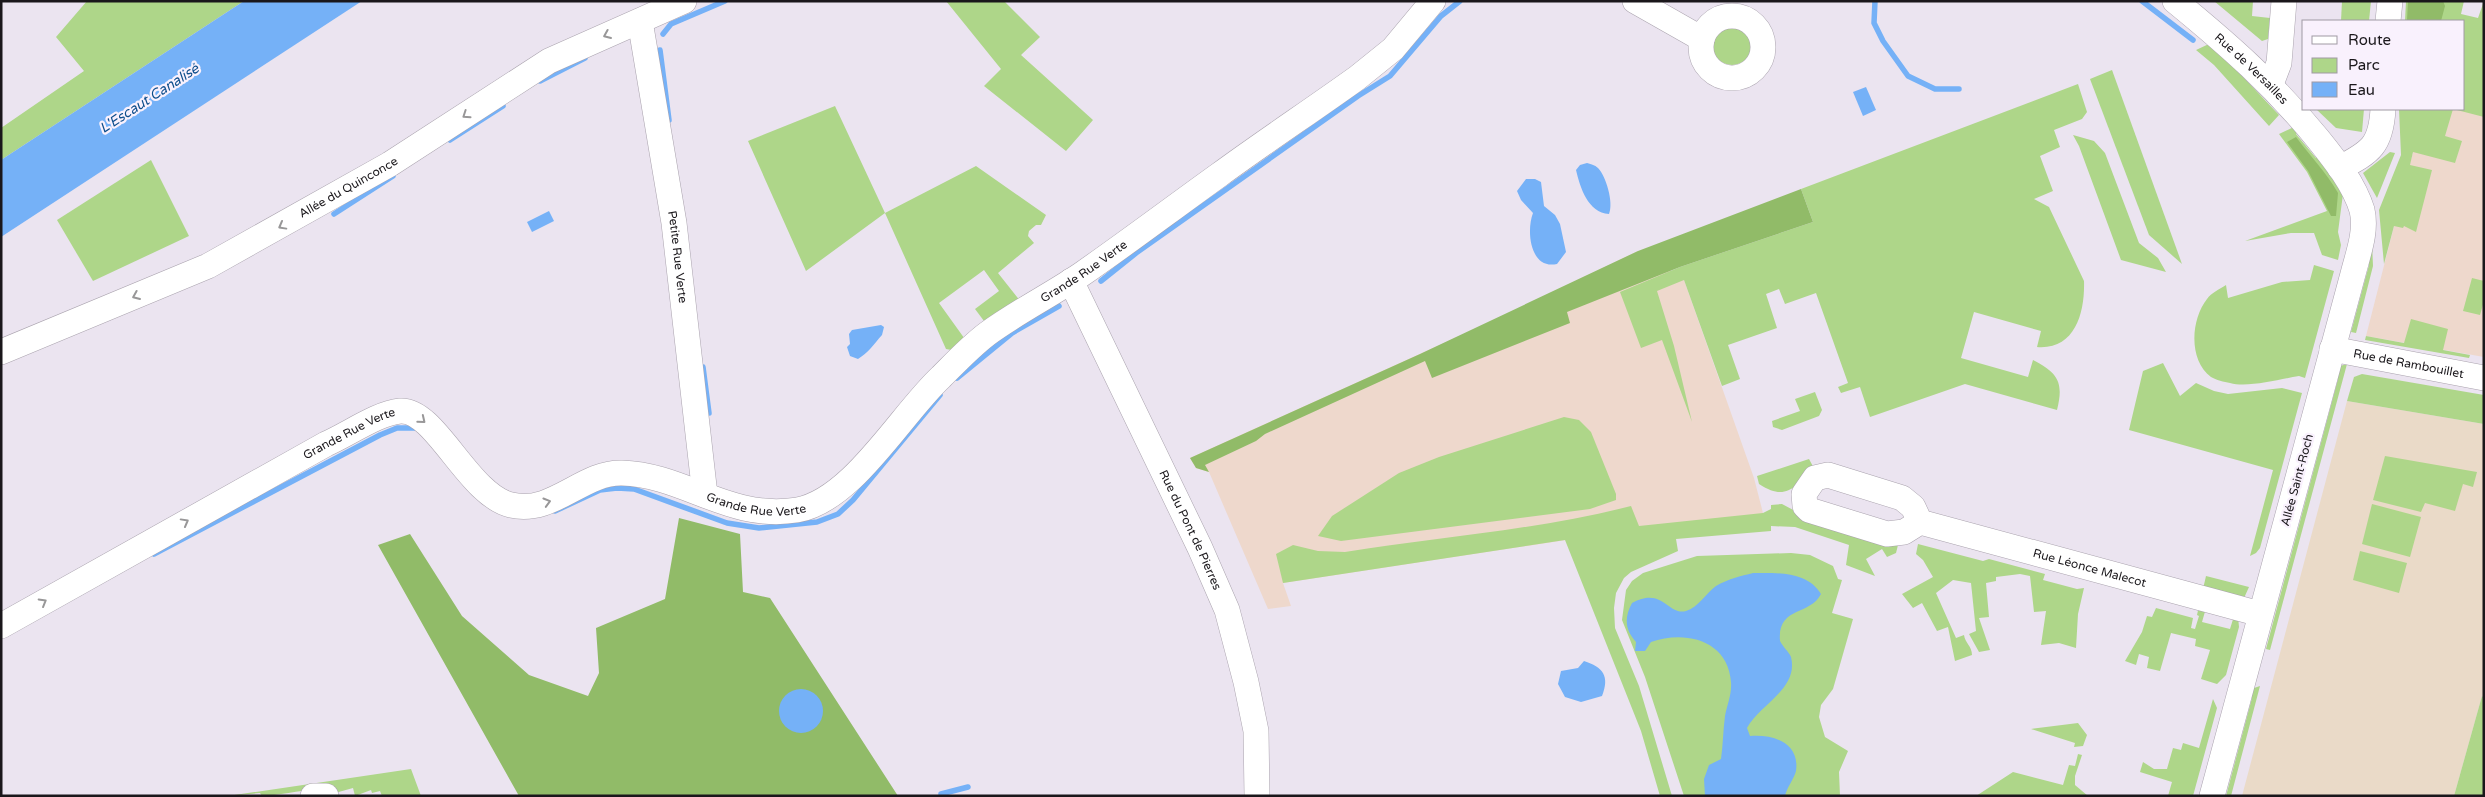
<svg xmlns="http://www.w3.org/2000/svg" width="2485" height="797" font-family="'Varela Round',sans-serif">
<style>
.education{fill:#eed8cc}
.medical{fill:#eadac8}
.green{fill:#aed689}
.forest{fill:#91bb68}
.water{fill:#75b1f7}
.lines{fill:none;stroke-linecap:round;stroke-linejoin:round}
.stream{stroke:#75b1f7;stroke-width:5.5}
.minor-casing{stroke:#aaa3ae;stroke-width:26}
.minor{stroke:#fff;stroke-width:25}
.oneway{stroke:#989798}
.labels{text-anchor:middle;stroke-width:4.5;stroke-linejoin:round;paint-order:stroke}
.street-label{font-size:12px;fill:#1a171b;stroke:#f9f1fd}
.water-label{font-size:14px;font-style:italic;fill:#0d4d8b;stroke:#f9f1fd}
</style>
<rect width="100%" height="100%" fill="#ebe4f0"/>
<g class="education">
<polygon points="2484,102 2484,357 2366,336 2424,109 2464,109"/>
<polygon points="1638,251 1684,280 1754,478 1764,517 1566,540 1283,583 1291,606 1268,609 1209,472 1196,468 1190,458 1497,319"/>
</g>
<polygon class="medical" points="2347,401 2484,424 2484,698 2482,696 2454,796 2242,796"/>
<g class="green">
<polygon points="87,1 244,1 1,160 1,128 84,71 56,37"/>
<polygon points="946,1 1004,1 1040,37 1021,55 1093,120 1066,151 984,86 1001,69"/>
<polygon points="2214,1 2253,1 2252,16 2270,18 2268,39 2262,41"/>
<polygon points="2342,1 2371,1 2369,21 2341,21"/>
<polygon points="2406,1 2464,1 2461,14 2478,18 2484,1 2484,117 2453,109 2445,136 2462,141 2455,163 2413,152 2410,165 2432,170 2416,232 2404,226 2403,228 2394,226 2384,264 2379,210 2401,155 2399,109 2464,109 2464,21 2405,21"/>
<circle cx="1732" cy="46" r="19"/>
<polygon points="2211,43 2279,115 2269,126 2214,65 2196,50"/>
<polygon points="2112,70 2182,264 2149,235 2090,79"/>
<path d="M2078,84L2087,112L2082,119L2054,130L2060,147L2040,156L2053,191L2034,199L2049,207L2084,281C2085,313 2075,350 2037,347L2041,331L1974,312L1961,358L2028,377L2033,360C2058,373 2064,382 2057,410L1965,384L1870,417L1860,387L1841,393L1838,387L1848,383L1816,293L1785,304L1779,289L1766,294L1777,328L1728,345L1740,379L1722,386L1684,280L1657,291L1674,346L1692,422L1662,340L1641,348L1620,292L1680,267L1813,222L1801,189Z"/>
<polygon points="835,106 885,213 976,166 1046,215 1041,225 1036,225 1029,231 1028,236 1034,243 998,273 1021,302 987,325 975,309 999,291 984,270 939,303 967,342 957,351 946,349 885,213 806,271 748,141"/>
<polygon points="2316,109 2364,109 2362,132 2336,128"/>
<polygon points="2296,126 2299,130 2296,134 2316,158 2318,156 2343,194 2338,232 2341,245 2338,260 2322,255 2314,233 2291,233 2245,241 2327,211 2307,172 2279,134"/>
<polygon points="2073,135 2094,141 2105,153 2139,243 2158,258 2166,272 2121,260 2079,146"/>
<polygon points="2390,152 2395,153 2377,198 2363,173"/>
<polygon points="151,160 189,236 93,281 57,220"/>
<polygon points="2372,243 2373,266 2356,333 2351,332 2369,265 2363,263"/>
<path d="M2314,265L2334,271L2305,378L2299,376C2280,379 2248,388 2230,383C2224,382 2216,380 2211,377C2188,360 2191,319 2207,299C2211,293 2220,289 2226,285L2228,298L2282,282L2310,280Z"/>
<polygon points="2472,278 2484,281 2484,301 2480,315 2463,311"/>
<polygon points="2411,319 2448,329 2443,350 2470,355 2469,358 2365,340 2366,336 2404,343"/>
<polygon points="2163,363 2180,396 2196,383 2214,391 2228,394 2282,388 2302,393 2260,548 2256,553 2250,556 2273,470 2129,430 2143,371"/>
<polygon points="2347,364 2270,650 2266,649 2338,379 2333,377 2340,366"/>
<polygon points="2362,374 2484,395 2484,424 2347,401 2354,377"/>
<polygon points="1815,392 1822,410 1819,416 1782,430 1773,427 1772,421 1800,411 1795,399"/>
<polygon points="1564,417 1579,420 1591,432 1616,494 1616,500 1590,509 1341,541 1318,536 1332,516 1399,473 1439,457"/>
<polygon points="2385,456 2477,472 2473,487 2463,484 2455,511 2425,503 2421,512 2373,500"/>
<path d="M1809,459L1816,472C1792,486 1787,502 1759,484L1757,476Z"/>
<path d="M1782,504L1797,512L1899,541L1896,553L1887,557L1882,549L1866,559L1875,576L1846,565L1849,545L1795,527L1771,526V531L1676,539L1678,551L1631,572L1624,578L1616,593L1614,608L1615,628L1639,686L1672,796H1660L1641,731L1565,540L1283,583L1276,554L1293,545L1318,551L1345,552C1440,537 1537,530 1631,506L1639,526L1763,513L1771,509V505Z"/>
<polygon points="2372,504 2421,517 2410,557 2362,544"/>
<path d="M1918,544L1983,561L1989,559L2045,574L2043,580L2077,589L2084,588L2078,614L2076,648L2059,643L2041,645L2046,611L2034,612L2030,576L2020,574L1996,577V581L1986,583L1989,617L1979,618L1990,650L1979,652L1969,634L1976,631L1971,583L1953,580L1936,593L1956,638L1964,635C1965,643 1972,646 1972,655L1955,661L1948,627L1937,631L1922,603L1913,608L1902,594L1933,577L1923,560L1916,554Z"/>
<polygon points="2360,551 2407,563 2399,593 2353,580"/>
<polygon points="1791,553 1810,555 1833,566 1838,579 1842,580 1832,613 1853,619 1833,689 1821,705 1819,717 1825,737 1848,751 1839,772 1840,796 1684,796 1645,677 1622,620 1626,590 1632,581 1643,573 1697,556"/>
<polygon points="2206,576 2249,587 2244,598 2203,589"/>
<polygon points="2199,606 2206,608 2202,622 2230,629 2234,616 2238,617 2239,627 2226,675 2217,684 2201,679 2210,650 2195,646 2196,639 2171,633 2160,671 2147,668 2149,657 2139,654 2136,665 2125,661 2142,632 2147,616 2152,617 2156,608 2193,618 2191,628 2195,629 2199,616 2197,615"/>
<polygon points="2260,686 2231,796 2226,796 2252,698 2248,696 2254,688"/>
<polygon points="2482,696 2484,698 2484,796 2454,796"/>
<polygon points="2213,699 2217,708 2193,796 2168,796 2172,782 2140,772 2143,762 2154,769 2167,769 2173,748 2181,750 2183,743 2199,748"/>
<polygon points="2078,723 2087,735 2083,746 2074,747 2075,743 2031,729"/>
<polygon points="2078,754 2082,755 2075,776 2075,785 2088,796 1976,796 2013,772 2063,785 2069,765 2075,766"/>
<path d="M411,769L421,796H382L380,791L372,793L371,790L355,796L353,788L335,793C318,784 282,796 262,796L260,793L228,796Z"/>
</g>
<g class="forest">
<polygon points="2408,1 2443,1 2445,6 2441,21 2407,21"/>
<path d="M2296,137C2310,156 2326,172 2338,193L2336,216H2331L2308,171L2287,142Z"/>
<polygon points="1801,189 1813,222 1680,267 1567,312 1570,323 1432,378 1425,361 1265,434 1256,441 1205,465 1209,472 1196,468 1190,458 1420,354 1638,251"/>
<polygon points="679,518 740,534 743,592 770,598 898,796 519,796 378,545 410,534 462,616 529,675 588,696 599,673 596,628 665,599"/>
</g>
<g class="water">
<polygon points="244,1 362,1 1,237 1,160"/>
<polygon points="1866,87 1876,110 1863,116 1853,92"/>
<path d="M1587,163C1590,164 1595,165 1598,168C1606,176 1614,203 1609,214C1588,213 1580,187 1576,170L1580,165Z"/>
<path d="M1526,179H1535L1541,182L1544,206L1555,215L1560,224L1566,252L1557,264C1530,270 1526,231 1533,213L1521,200L1517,191Z"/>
<polygon points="549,211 554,221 532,232 527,222"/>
<path d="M881,325L884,327L882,335C874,344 868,353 858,359L850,356L847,347L850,344L849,334L852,330Z"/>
<path d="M1753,573C1777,573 1807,571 1821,594C1810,616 1777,606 1780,641C1783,647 1789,652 1791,657C1799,689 1759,705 1747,728L1750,736C1772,734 1800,742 1796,771C1794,779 1787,787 1785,796H1705L1704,779L1709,765L1721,759C1723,745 1723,731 1725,716C1727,705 1732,694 1731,682C1728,640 1685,630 1651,642L1645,651H1635L1636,642C1625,630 1624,618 1632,603C1663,586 1668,616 1686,611C1698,608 1706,593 1716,586C1728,579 1741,576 1753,573Z"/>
<path d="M1584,661C1603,667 1610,676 1602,696L1581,702L1565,697L1558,684L1561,671L1578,668Z"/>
<circle cx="801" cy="711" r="22"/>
</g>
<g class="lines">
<g class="stream">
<polyline points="1875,1 1874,23 1883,41 1908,76 1935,89 1959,89"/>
<polyline points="2142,1 2193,40"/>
<polyline points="663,34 671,24 725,1"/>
<polyline points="660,50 669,120"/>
<polyline points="540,81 585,58"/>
<polyline points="450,140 503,106"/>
<polyline points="334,214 393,176"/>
<polyline points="1101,281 1136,253 1358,96 1390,76 1441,16 1460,1"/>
<polyline points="703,367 709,413"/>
<polyline points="957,378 1012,333 1059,306"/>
<polyline points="555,511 600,490 617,488 634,489 727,523 759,528 817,522 838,514 853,500 940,395"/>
<polyline points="154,554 380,435 397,428 416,428"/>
<polyline points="941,794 968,787"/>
</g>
<defs>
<g id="minor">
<polyline points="1635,1 1702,39"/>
<path id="s1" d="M2175,1C2230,46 2273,84 2318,139C2335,160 2354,184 2362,210C2367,231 2358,254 2353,274L2212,796"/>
<circle cx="1732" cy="47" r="31"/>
<path id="s2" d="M640,21L674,223L705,495"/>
<polyline points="2388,21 2390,1"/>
<polyline points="2271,84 2279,63 2284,1"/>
<path d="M2340,168C2371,152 2381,145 2383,109"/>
<path id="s3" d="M1071,281L1200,548L1227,610L1246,682L1256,731L1257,796"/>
<path id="s4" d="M2332,349L2484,378"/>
<path id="s5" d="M1,352L208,266L390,164L549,61L684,1"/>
<path id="s6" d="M1920,522L1904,532L1887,534L1809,510L1805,506L1804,494L1815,478L1828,475L1902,498L1913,507L1920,522L2260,614"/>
<path id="s7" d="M1,626L326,444C347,435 378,413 400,411C435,408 468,495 511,505C553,515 582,472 622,473C685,475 729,521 797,510C852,501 901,414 941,377C956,362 970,347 987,334C1017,312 1051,295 1082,274C1128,242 1173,208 1219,175C1264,142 1311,111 1357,78L1393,49L1433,1"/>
<polyline points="313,796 326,796"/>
</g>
</defs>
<use href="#minor" class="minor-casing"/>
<use href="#minor" class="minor"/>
</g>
<defs><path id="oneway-chevron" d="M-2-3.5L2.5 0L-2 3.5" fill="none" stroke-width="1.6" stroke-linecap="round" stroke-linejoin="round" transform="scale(1.25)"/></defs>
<g class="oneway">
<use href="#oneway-chevron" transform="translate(607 35) rotate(157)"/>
<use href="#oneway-chevron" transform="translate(466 115) rotate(146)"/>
<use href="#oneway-chevron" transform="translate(282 226) rotate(151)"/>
<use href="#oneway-chevron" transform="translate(136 296) rotate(157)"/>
<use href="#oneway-chevron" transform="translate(422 420) rotate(39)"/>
<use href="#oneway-chevron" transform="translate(547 502) rotate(-16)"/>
<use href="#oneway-chevron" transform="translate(185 522) rotate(-29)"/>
<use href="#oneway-chevron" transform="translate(43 602) rotate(-30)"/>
</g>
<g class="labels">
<g class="street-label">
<text dy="4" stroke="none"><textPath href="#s1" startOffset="102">Rue de Versailles</textPath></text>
<text dy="4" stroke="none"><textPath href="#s5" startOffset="385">Allée du Quinconce</textPath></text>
<text dy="4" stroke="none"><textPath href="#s2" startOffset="239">Petite Rue Verte</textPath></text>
<text dy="4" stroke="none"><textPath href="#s7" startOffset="1279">Grande Rue Verte</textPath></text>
<text dy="4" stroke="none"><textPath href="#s4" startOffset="78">Rue de Rambouillet</textPath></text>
<text dy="4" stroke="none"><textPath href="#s7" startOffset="398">Grande Rue Verte</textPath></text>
<text transform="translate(2297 480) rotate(-75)" y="4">Allée Saint-Roch</text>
<text dy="4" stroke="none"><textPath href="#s7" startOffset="860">Grande Rue Verte</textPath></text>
<text dy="4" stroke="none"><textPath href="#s3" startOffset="276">Rue du Pont de Pierres</textPath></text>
<text dy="4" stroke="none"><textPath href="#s6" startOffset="452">Rue Léonce Malecot</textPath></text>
</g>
<g class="water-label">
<text transform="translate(149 98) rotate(-33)" y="5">L'Escaut Canalisé</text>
</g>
</g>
<rect width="2485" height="797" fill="none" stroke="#1a171b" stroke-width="5"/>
<rect x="2302" y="20" width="162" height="90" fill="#f9f1fd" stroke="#a09aa3"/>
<rect x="2312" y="36" width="25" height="8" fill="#ffffff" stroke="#a09aa3"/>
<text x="2348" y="45" font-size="15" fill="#1a171b">Route</text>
<rect x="2312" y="58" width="25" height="15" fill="#aed689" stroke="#a09aa3"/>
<text x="2348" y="70" font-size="15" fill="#1a171b">Parc</text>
<rect x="2312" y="82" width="25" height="15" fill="#75b1f7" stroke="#a09aa3"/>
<text x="2348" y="95" font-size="15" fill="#1a171b">Eau</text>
</svg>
